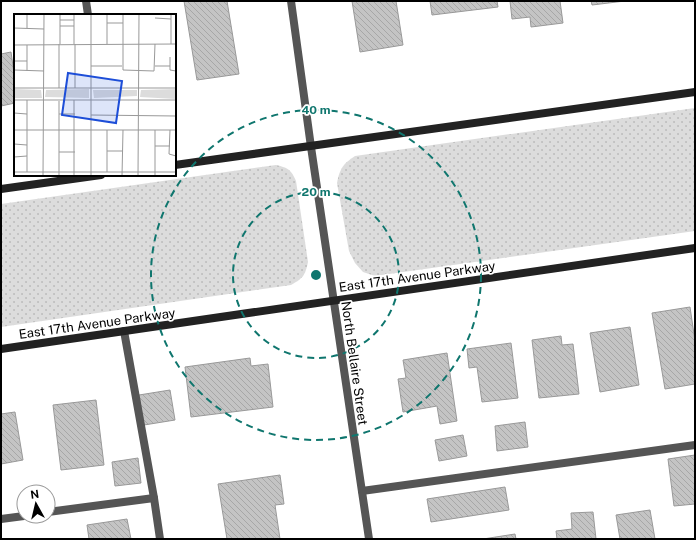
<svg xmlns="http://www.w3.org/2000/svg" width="696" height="540" font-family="'Public Sans',sans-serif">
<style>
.park{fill:url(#park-dots)}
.building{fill:url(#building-back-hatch);stroke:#999}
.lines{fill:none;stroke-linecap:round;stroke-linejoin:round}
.lane{stroke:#555;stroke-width:8}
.street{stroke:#555;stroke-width:8}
.secondary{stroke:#222;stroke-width:8}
.ring{fill:none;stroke:#0f766e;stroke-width:2;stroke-dasharray:7 5}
.labels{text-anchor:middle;stroke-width:3.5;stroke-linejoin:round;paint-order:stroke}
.street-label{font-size:13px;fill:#000;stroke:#fff}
.inset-road{fill:none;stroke:#999;stroke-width:1}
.view{fill:#1d4ed8;fill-opacity:0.15;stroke:#1d4ed8;stroke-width:2}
.inset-edge{fill:none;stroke:#000;stroke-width:2}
.centre{fill:#0f766e;stroke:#fff;stroke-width:2}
.ring-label{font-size:12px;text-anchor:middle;font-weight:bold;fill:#0f766e;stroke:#fff;stroke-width:3.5;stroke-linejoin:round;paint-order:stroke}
</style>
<defs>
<pattern id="park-dots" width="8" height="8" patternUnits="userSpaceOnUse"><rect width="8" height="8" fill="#dcdcdc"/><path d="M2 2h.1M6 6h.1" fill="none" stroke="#bbb" stroke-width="1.8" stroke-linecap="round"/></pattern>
<pattern id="building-back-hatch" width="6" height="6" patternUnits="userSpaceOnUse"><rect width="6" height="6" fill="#c4c4c4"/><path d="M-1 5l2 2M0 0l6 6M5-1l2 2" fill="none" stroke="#a7a7a7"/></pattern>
</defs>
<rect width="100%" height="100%" fill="#fff"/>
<g class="park">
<path d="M695,108V231L375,276L363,272L355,263L349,251L337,183C340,168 343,164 355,156Z"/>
<path d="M276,165C289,168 291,170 296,181L308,262C305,276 303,278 291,285L1,327V204Z"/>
</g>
<g class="building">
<polygon points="184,1 227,1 239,74 197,80"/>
<polygon points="352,1 396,1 403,45 360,52"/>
<polygon points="430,1 497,1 498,7 432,15"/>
<polygon points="510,1 560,1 563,23 531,27 530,17 512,19"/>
<polygon points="591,1 625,1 592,5"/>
<polygon points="11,52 15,80 15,103 1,106 1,54"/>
<polygon points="690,307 695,341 695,384 665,389 652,313"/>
<polygon points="630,327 639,385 600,392 590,333"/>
<polygon points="561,336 562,345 573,344 579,394 539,398 532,340"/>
<polygon points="511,343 518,398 482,402 477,367 469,368 467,349"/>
<polygon points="447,353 457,421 440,424 437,406 403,412 398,379 406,378 403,360"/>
<polygon points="250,358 251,366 268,364 273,407 191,417 185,367"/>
<polygon points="170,390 175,420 144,425 139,395"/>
<polygon points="96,400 104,465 61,470 53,405"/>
<polygon points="15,412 23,460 1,464 1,414"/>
<polygon points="525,422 528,447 497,451 495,426"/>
<polygon points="463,435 467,456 439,461 435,440"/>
<polygon points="695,455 695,504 674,506 668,459"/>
<polygon points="138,458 141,483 115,486 112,462"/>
<polygon points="280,475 284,504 275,505 280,539 227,539 218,484"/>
<polygon points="505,487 509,510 431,522 427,499"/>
<polygon points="650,510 655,539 620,539 616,515"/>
<polygon points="593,512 596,539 557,539 556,531 572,529 571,513"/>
<polygon points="127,519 131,539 89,539 87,525"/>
<polygon points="515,534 516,539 483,539"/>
</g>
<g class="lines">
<g class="lane">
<polyline points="86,1 88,15"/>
<polyline points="124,331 154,498 160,539"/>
<polyline points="362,491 695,445"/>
<polyline points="48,512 154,498"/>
<polyline points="1,519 24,516"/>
</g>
<polyline class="street" points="291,1 311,147 369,539"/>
<g class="secondary">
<polyline points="175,165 695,92"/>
<polyline points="1,189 101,175"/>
<polyline points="1,349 695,248"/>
</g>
</g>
<g class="ring">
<circle cx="316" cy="275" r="83"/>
<circle cx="316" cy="275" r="165"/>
</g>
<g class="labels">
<g class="street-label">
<text transform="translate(417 276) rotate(-8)" y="5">East 17th Avenue Parkway</text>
<text transform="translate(97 323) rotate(-8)" y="5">East 17th Avenue Parkway</text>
<text transform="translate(355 363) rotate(82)" y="5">North Bellaire Street</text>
</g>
</g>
<g transform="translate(14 14)">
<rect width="162" height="162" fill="#fff"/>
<path d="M0,75L27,76L28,84H0ZM75,75V84L31,83L32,76ZM162,75V85L126,83L127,76ZM79,76H123V82L80,84Z" fill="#dcdcdc"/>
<path class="inset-road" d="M13,0V14M46,0V30M109,0V56L140,57L141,30M141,4L157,5M46,6H60M93,9H109M46,12H60M0,14L30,15M45,30V74M60,30V0M61,30V74M93,30V0M157,30V0M0,31L162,30M156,43V56L162,57M0,47H13M77,52H108M141,52H156M0,56L30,57M13,57V31M0,74H162M0,86H162M60,86V162M0,99L13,100M45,100H61M77,101L162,102M0,116H162M156,116L155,140L162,142M0,130L13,131M141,132H156M93,137H109M45,138H61M0,143L13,142M0,158H162M13,158V86M93,158V116M29,162L30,0M45,162V87M77,162V0M108,162L109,116M124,162L125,0M141,162V116"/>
<path class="view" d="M54,59L108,67L102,109L48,101Z"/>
<rect width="162" height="162" class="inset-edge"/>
</g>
<circle cx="316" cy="275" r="6" class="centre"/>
<g class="ring-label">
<text x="316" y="114">40 m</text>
<text x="316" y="196">20 m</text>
</g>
<rect width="696" height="540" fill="none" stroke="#000000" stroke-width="4"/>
<g transform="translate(36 504) rotate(352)"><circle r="19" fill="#ffffff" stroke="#999999"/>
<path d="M0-3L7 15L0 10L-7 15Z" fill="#000000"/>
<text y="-6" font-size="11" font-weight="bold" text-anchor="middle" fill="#000000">N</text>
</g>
</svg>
